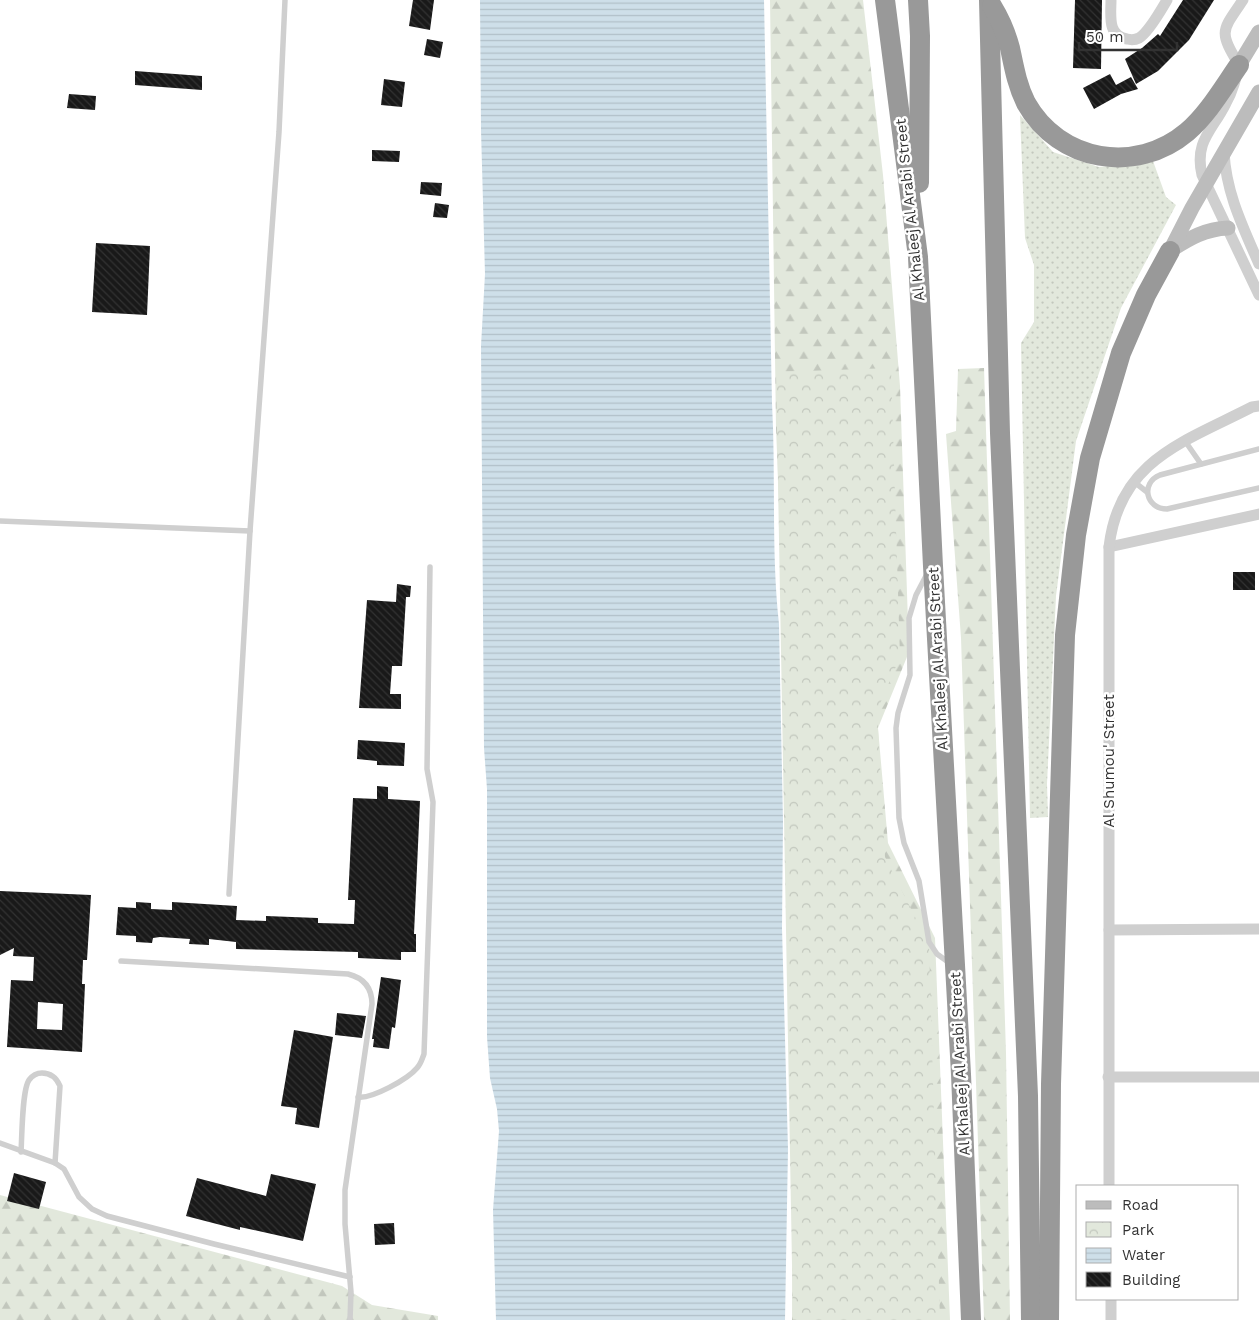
<svg xmlns="http://www.w3.org/2000/svg" width="1259" height="1320" font-family="'Work Sans',sans-serif">
<style>
.grass{fill:url(#grass-dots)}
.forest{fill:url(#forest-firs)}
.park{fill:url(#park-crowns)}
.water{fill:url(#water-rules)}
.building{fill:url(#building-back-hatch);fill-rule:evenodd}
.lines{fill:none;stroke-linecap:round;stroke-linejoin:round}
.lane{stroke:#cfcfcf;stroke-width:5.5}
.street{stroke:#cfcfcf;stroke-width:11}
.secondary{stroke:#bcbcbc;stroke-width:15}
.highway{stroke:#999;stroke-width:20}
.labels{text-anchor:middle;stroke-width:5;stroke-linejoin:round;paint-order:stroke}
.street-label{font-size:15px;fill:#323232;stroke:#fff}
</style>
<defs>
<pattern id="grass-dots" width="8" height="8" patternUnits="userSpaceOnUse" patternTransform="scale(1.25)"><rect width="8" height="8" fill="#e2e8dc"/><path d="M2 2h.1M6 6h.1" fill="none" stroke="#c2c7bd" stroke-width="1.8" stroke-linecap="round"/></pattern>
<pattern id="forest-firs" width="22" height="20" patternUnits="userSpaceOnUse" patternTransform="scale(1.25)"><rect width="22" height="20" fill="#e2e8dc"/><path d="M5 1l3.5 6h-7zM16 11l3.5 6h-7z" fill="#c2c7bd"/></pattern>
<pattern id="park-crowns" width="20" height="18" patternUnits="userSpaceOnUse" patternTransform="scale(1.25)"><rect width="20" height="18" fill="#e2e8dc"/><path d="M2 6a3 3 0 1 1 6 0M12 15a3 3 0 1 1 6 0" fill="none" stroke="#c2c7bd"/></pattern>
<pattern id="water-rules" width="6" height="5" patternUnits="userSpaceOnUse" patternTransform="scale(1.25)"><rect width="6" height="5" fill="#cedfe9"/><path d="M0 2.5h6" fill="none" stroke="#b1c0c8"/></pattern>
<pattern id="building-back-hatch" width="6" height="6" patternUnits="userSpaceOnUse" patternTransform="scale(1.25)"><rect width="6" height="6" fill="#191919"/><path d="M-1 5l2 2M0 0l6 6M5-1l2 2" fill="none" stroke="#323232"/></pattern>
</defs>
<rect width="100%" height="100%" fill="#fff"/>
<polygon class="grass" points="1020,115 1053,152 1099,167 1153,161 1166,197 1176,205 1121,308 1076,441 1056,596 1047,784 1048,817 1030,818 1021,343 1034,322 1034,265 1025,238"/>
<g class="forest">
<polygon points="770,0 863,0 883,175 900,386 909,652 878,728 888,843 935,938 950,1320 792,1320 794,867 776,428"/>
<polygon points="984,368 1006,1053 1010,1320 984,1320 961,638 946,434 956,431 958,369"/>
<polygon points="0,1195 342,1286 372,1305 438,1316 438,1320 0,1320"/>
</g>
<polygon class="park" points="891,368 900,657 877,711 885,857 929,945 940,1320 793,1320 776,372"/>
<path class="water" d="M480,0H764L772,403C776,477 771,551 779,624L783,821L782,928L788,1149L785,1320H496L493,1210L499,1131L497,1109L490,1078L487,1037V789L484,748L481,346L485,274L481,130Z"/>
<g class="building">
<polygon points="413,0 434,0 430,30 409,26"/>
<polygon points="1075,0 1102,0 1101,69 1073,68"/>
<polygon points="1183,0 1214,0 1189,40 1158,71 1136,84 1125,59 1142,48 1158,34 1160,36"/>
<polygon points="427,39 443,42 440,58 424,55"/>
<polygon points="135,71 202,76 202,90 135,85"/>
<polygon points="1110,74 1116,85 1131,77 1138,89 1121,94 1094,109 1083,88"/>
<polygon points="384,79 405,82 402,107 381,105"/>
<polygon points="69,94 96,96 95,110 67,108"/>
<polygon points="372,150 400,151 399,162 372,161"/>
<polygon points="421,182 442,183 441,196 420,194"/>
<polygon points="435,203 449,205 447,218 433,217"/>
<polygon points="96,243 150,246 147,315 92,312"/>
<rect x="1233" y="572" width="22" height="18"/>
<polygon points="397,584 411,586 410,597 406,597 402,666 392,666 390,694 401,694 401,709 359,708 367,600 396,602"/>
<polygon points="358,740 405,743 404,766 377,765 377,761 357,759"/>
<polygon points="377,786 388,787 388,799 420,801 414,934 416,934 416,952 401,952 401,960 358,958 358,952 236,949 236,942 209,939 209,945 189,944 190,939 160,937 153,938 152,943 136,942 136,936 116,935 118,907 136,908 136,902 151,903 151,909 172,910 172,902 237,906 236,920 266,921 266,916 318,918 318,923 354,924 355,900 348,900 353,798 377,799"/>
<path d="M0,891L91,895L87,960H83L82,984H85L82,1052L7,1047L11,980L33,981L34,957L13,956L14,948L0,955ZM38,1002L63,1004L62,1030L37,1029Z"/>
<polygon points="381,977 401,980 395,1028 392,1027 389,1049 373,1047 374,1039 372,1039"/>
<polygon points="337,1013 366,1016 362,1038 335,1035"/>
<polygon points="294,1030 333,1037 319,1128 295,1124 297,1108 281,1106"/>
<polygon points="14,1173 46,1182 39,1209 7,1201"/>
<polygon points="271,1174 316,1184 303,1241 240,1227 240,1230 186,1216 197,1178 266,1196"/>
<polygon points="394,1223 395,1244 375,1245 374,1224"/>
</g>
<g class="lines">
<g class="lane">
<polyline points="1185,441 1201,464"/>
<path d="M1259,449L1160,475C1140,483 1146,509 1167,509L1259,488"/>
<polyline points="1133,481 1147,492"/>
<polyline points="0,521 250,531"/>
<polyline points="927,574 916,595 909,618 910,675 898,713 896,728 899,818 904,843 919,881 929,942 937,954 951,964"/>
<polyline points="229,894 250,531 279,132 285,0"/>
<path d="M121,961L348,974C364,978 372,988 372,1004L345,1190V1224L351,1292L350,1320"/>
<path d="M358,1097C372,1099 408,1079 417,1068C421,1064 422,1059 424,1054L433,802L427,769L430,567"/>
<polyline points="0,1143 55,1163 64,1169 79,1197 92,1209 107,1216 214,1244 350,1277"/>
<path d="M21,1152C22,1137 22,1090 29,1080C32,1076 37,1073 42,1073C52,1073 57,1079 60,1086L55,1163"/>
</g>
<g class="street">
<path d="M1111,0C1111,15 1107,36 1127,39C1131,40 1135,40 1139,38C1149,32 1161,10 1167,0"/>
<path d="M1243,0C1221,32 1219,31 1239,65C1236,78 1233,91 1226,103C1213,130 1194,141 1202,175L1259,295"/>
<path d="M1224,152C1226,193 1243,227 1259,264"/>
<polyline points="1109,547 1259,514"/>
<polyline points="1109,930 1259,929"/>
<polyline points="1108,1077 1259,1077"/>
<path d="M1109,1186V547C1119,460 1184,442 1252,407L1259,406"/>
<polyline points="1111,1299 1111,1320"/>
</g>
<g class="secondary">
<polyline points="1239,65 1259,32"/>
<path d="M1171,250C1190,238 1205,229 1228,228"/>
<polyline points="1170,251 1192,208 1259,92"/>
</g>
<g class="highway">
<polyline points="885,0 918,257 933,566 961,1074 971,1320"/>
<polyline points="918,0 920,36 919,183"/>
<polyline points="989,0 1000,433 1028,1096 1031,1320"/>
<path d="M992,6C1000,19 1006,33 1010,48C1014,67 1017,85 1026,103C1059,162 1136,175 1187,132C1208,114 1223,88 1239,65"/>
<polyline points="1049,1320 1051,1084 1065,635 1076,535 1090,458 1121,353 1146,295 1170,251"/>
</g>
</g>
<g class="labels">
<g class="street-label">
<text transform="translate(910 210) rotate(-96)" y="5">Al Khaleej Al Arabi Street</text>
<text transform="translate(938 659) rotate(-93)" y="5">Al Khaleej Al Arabi Street</text>
<text transform="translate(1109 761) rotate(-90)" y="5">Al Shumou' Street</text>
<text transform="translate(960 1064) rotate(-93)" y="5">Al Khaleej Al Arabi Street</text>
</g>
</g>
<rect x="1076" y="1185" width="162" height="115" fill="#ffffff" stroke="#adadad"/>
<rect x="1086" y="1201" width="25" height="8" fill="#bcbcbc" stroke="#adadad"/>
<text x="1122" y="1210" font-size="15" fill="#323232">Road</text>
<rect x="1086" y="1222" width="25" height="15" fill="url(#park-crowns)" stroke="#adadad"/>
<text x="1122" y="1235" font-size="15" fill="#323232">Park</text>
<rect x="1086" y="1248" width="25" height="15" fill="url(#water-rules)" stroke="#adadad"/>
<text x="1122" y="1260" font-size="15" fill="#323232">Water</text>
<rect x="1086" y="1272" width="25" height="15" fill="url(#building-back-hatch)" stroke="#adadad"/>
<text x="1122" y="1285" font-size="15" fill="#323232">Building</text>
<path d="M1079 42v8h98v-8" fill="none" stroke="#323232" stroke-width="2.5"/>
<text x="1086" y="42" font-size="15" fill="#323232" stroke="#ffffff" stroke-width="4" paint-order="stroke">50 m</text>
</svg>
